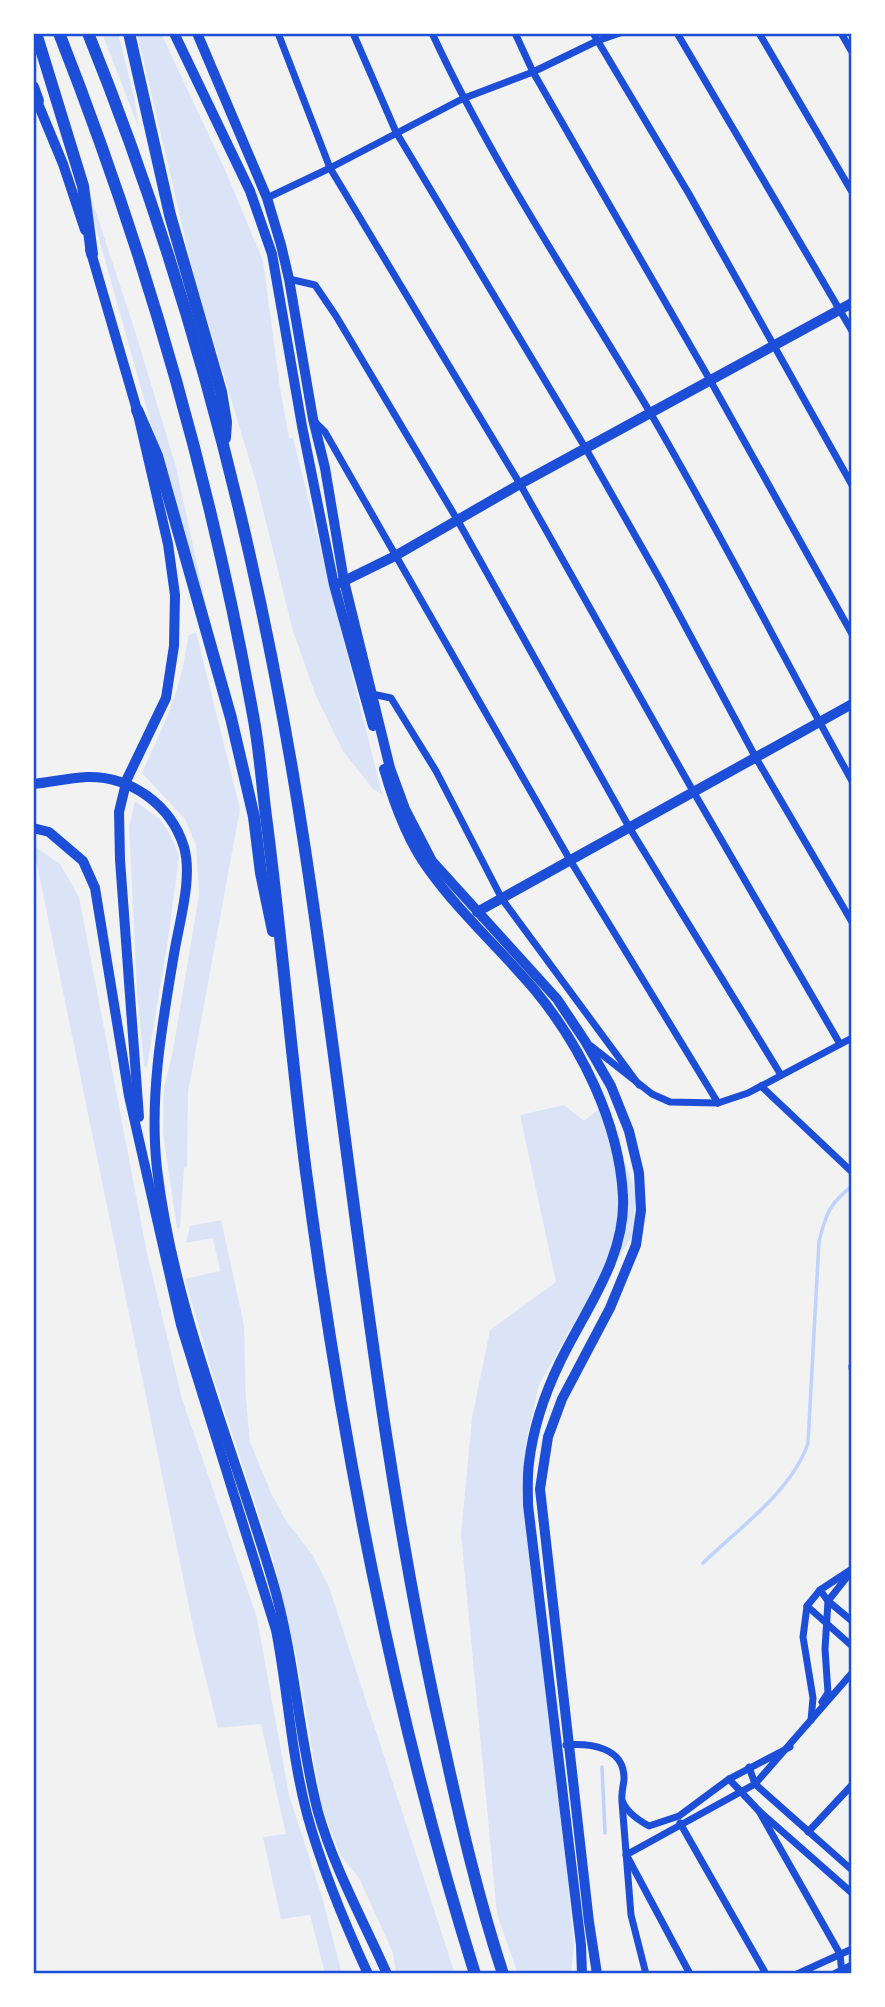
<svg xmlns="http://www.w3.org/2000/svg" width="885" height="2007" font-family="'Asap Condensed',sans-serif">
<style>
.green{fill:#dbe4f7}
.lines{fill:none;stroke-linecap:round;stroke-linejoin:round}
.stream{stroke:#bfd3fe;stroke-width:3.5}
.minor{stroke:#1d4ed8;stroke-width:7}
.secondary{stroke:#1d4ed8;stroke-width:10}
.primary{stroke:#1d4ed8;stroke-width:10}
.motorway{stroke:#1d4ed8;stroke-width:12}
.neatline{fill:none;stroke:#1d4ed8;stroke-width:2.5}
</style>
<rect width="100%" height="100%" fill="#f2f2f2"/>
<g class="green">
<polygon points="102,33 118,33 135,101 139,129"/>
<polygon points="137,33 161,33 226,172 263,261 280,388 289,438 293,438 382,794 373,789 343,751 316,696 293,631 256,482 195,280"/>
<polygon points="66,121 135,331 176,467 219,666"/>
<path d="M196,632L240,809L188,1092L187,1167L184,1168L180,1228L177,1229L163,1133L164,1087L173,1051L199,895L196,845L185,819L142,773C165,722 181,692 188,636Z"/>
<polygon points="135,801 160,819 171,836 179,857 168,939 147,1067 144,1066 137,991 129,827"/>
<polygon points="33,845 60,864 79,897 147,1253 182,1399 257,1618 289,1795 322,1897 342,1974 325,1974 310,1915 281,1919 263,1837 286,1834 261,1724 218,1728 194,1631"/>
<polygon points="564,1105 584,1121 604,1105 636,1193 632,1237 575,1321 539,1385 525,1448 574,1944 571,1974 518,1974 497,1914 461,1534 472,1418 490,1330 556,1282 520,1115"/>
<polygon points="221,1220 244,1325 246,1398 250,1442 271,1493 286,1521 312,1554 329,1587 455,1974 396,1974 393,1953 359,1878 341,1856 322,1808 297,1659 271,1551 214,1379 185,1279 220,1271 213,1238 186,1243 190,1226"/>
</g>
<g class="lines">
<g class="stream">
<path d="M703,1563C739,1528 792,1491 808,1443L819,1241C826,1214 829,1204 852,1186"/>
<polyline points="602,1767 605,1833"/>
</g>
<g class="minor">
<polyline points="278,33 330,168 520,484 693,791 840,1044"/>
<polyline points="353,33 396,132 586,449 661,581 756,758 852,922"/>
<path d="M432,33C494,167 576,287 651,414C721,534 784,659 852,781"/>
<polyline points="515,33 533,72 710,380 852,634"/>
<polyline points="593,33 689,194 852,485"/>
<polyline points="677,33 852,331"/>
<polyline points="759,33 852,192"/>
<polyline points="841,33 852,52"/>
<polyline points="267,198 330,168 462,99 533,72 597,41 620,33"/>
<polyline points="289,279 315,285 336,316 458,521 629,827 781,1075"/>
<polyline points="316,423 325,432 570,860 718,1103"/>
<polyline points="372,694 391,698 436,771 502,899 639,1085"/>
<polyline points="591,1046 652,1094 670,1102 718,1103 748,1093 852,1038"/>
<polyline points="761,1086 852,1172"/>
<polyline points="852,1366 852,1368"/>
<polyline points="820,1590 828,1601 852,1621"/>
<polyline points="807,1606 852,1646"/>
<polyline points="822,1702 828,1693 825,1649 828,1601 850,1573"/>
<polyline points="811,1720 813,1698 803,1637 807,1606 820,1590 852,1569"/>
<path d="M566,1745C590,1743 624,1747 624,1778C624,1784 621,1793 622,1800C626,1812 638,1820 649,1826L679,1816L729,1779L790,1747"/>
<polyline points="749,1767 755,1784 852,1870"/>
<polyline points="729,1779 759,1811 852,1893"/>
<polyline points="622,1802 631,1915 646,1974"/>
<polyline points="759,1811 840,1954 842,1974"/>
<polyline points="680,1823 766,1974"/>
<polyline points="808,1832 852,1785"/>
<polyline points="626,1855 755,1784 852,1673"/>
<polyline points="628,1858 690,1974"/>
<polyline points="797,1974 852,1949"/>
<polyline points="834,1974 852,1965"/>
</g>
<g class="secondary">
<polyline points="340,583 395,556 520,484 852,303"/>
<polyline points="477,912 852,704"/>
</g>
<g class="primary">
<polyline points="174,33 250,191 272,254 302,426 334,585 373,726"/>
<polyline points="197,33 267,198 281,245 289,279 313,419 325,468 344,581 390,768 405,809 432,861 557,999 585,1041 611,1086 629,1131 639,1173 641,1210 636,1245 610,1308 562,1399 548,1437 540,1489 589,1922 597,1974"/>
<polyline points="34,94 63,164 85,230"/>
<polyline points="90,249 137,410 168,544 175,595 174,646 166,698 127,779 119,812 120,860 139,1117"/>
<path d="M384,769C394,804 407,841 429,870C460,913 500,949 534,989C581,1046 619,1122 623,1196C626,1258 586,1308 560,1362C545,1393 533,1428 529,1463C527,1477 528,1491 528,1505L581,1945L582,1974"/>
<path d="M33,784C51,782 69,778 87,777C131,776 171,805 184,847C193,878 179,923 174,954C162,1025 149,1097 157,1169C174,1311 232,1444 272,1579C295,1656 298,1735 318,1812C334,1868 363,1920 387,1974"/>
<path d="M33,828L49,832L83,861L95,888L129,1096L181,1325L276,1630C288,1691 291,1754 307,1814C322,1869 344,1922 368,1974"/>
</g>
<g class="motorway">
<polyline points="36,33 83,186 92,254"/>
<path d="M59,33C146,254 211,482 253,715C260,751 262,788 267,824C282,940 291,1056 306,1172C342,1443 393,1712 475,1974"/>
<path d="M88,33C193,293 262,567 304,843C350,1143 376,1445 443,1742C460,1820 478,1898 503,1974"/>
<polyline points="129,33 170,215 221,392 226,422 225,438"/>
<polyline points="33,87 38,101"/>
<polyline points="137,410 157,456 231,718 254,817 261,873 273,931"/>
</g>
</g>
<rect width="885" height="2007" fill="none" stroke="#ffffff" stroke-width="70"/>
<rect x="35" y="35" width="815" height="1937" class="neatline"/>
</svg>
